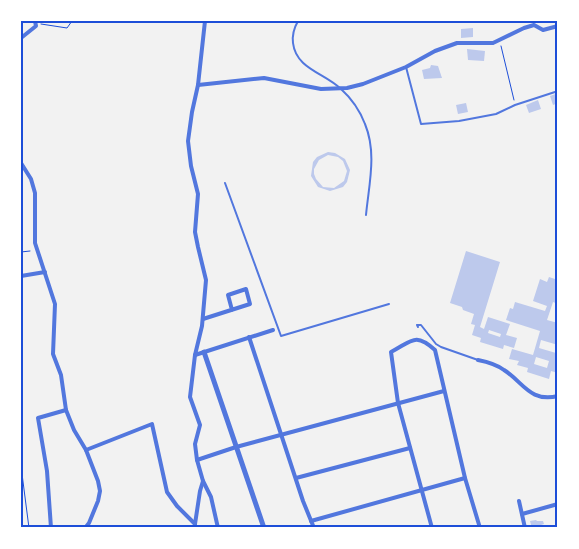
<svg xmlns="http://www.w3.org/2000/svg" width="579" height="549" font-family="'Public Sans',sans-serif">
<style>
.building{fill:#bdc9ec;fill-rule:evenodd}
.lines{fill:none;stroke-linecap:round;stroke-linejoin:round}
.path{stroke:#1d4ed8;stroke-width:1}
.service{stroke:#5277de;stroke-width:2}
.minor{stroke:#5277de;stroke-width:4}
.tertiary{stroke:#5277de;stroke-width:5}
.neatline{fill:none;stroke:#1d4ed8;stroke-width:2}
</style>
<rect width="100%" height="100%" fill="#f2f2f2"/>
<g class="building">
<polygon points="473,28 473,37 461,38 461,29"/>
<polygon points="467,49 485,51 484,61 468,60"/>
<polygon points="431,65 438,66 442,78 424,79 422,70 430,68"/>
<polygon points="558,93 558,103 553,105 550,96"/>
<polygon points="538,100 541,109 529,113 526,105"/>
<polygon points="466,103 468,112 458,114 456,105"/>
<path d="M328,152L335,153L345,159L350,170L347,182L343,187L330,191L318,187L311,176L313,162L317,157ZM328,155L338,157L343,161L347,171L344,181L334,188L323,187L316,179L314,174V169L319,160Z"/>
<path d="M466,251L500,262L480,327L484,329L488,317L510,324L506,335L517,338L514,348L504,345L503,349L480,342L481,338L472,335L475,325L471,324L474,314L463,310L462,307L450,303ZM489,330L501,334L500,337L488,333Z"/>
<path d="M549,277L558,280V304L553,302L547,320L558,323V345L541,340L539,348L556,353L555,358L558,359V373L551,371L549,379L527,372L528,368L517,365L519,361L509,359L512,349L533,355L540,331L506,320L510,308L513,309L515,302L545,311L547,306L533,301L540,279L547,282ZM536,357L549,361L547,368L534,364Z"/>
<polygon points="536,520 537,521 543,521 544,524 532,528 530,521"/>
</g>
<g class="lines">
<g class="path">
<polyline points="41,24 67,28 72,21"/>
<polyline points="501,46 514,100"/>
<polyline points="21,252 30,251"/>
<polyline points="21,466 29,528"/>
</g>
<g class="service">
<path d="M298,21C294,28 292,35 293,43C296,69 325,73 341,89C351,98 360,111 365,124C377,153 369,184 366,215"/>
<polyline points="406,67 421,124 459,121 496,114 515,105 558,91"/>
<polyline points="225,183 281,336 389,304"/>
<polyline points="418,327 417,325 421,325 436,344 441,347 478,360"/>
</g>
<g class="minor">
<polyline points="205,21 198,85 192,112 188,141 191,166 198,194 195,232 198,247 206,280 202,326 195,355 190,397 200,425 195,444 197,460 203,481 211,497 218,528"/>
<polyline points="21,38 36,26 35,21"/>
<polyline points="198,85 264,78 321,89 347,88 363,84 406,67 435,51 457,43 493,43 524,28 534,25 543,30 558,26"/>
<polyline points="21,163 31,179 35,193 35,243 55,304 53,354 61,375 66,410 74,430 86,450 98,481 100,491 98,501 89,523 85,528"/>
<polyline points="21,276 45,272"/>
<polyline points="203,319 250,304 246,289 228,295 232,310"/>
<polyline points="249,337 303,501 314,528"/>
<polyline points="195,355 273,330"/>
<path d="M478,360C488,362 496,364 504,370C523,382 530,403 558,396"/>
<polyline points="86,450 152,424 167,492 177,506 195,524"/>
<polyline points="197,460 236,447 444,391"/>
<polyline points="296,478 410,448"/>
<polyline points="519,501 525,528"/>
<polyline points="522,514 558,504"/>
<polyline points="311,521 465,478"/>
<polyline points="195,524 200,491 203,481"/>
<polyline points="51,528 47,471 38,418 66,410"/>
<path d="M432,528L398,403L391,352C412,341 415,332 435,350L465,478L480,528"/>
</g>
<polyline class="tertiary" points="204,352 264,528"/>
</g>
<rect width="579" height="549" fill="none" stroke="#ffffff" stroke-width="45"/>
<rect x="22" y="22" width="534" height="504" class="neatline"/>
</svg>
